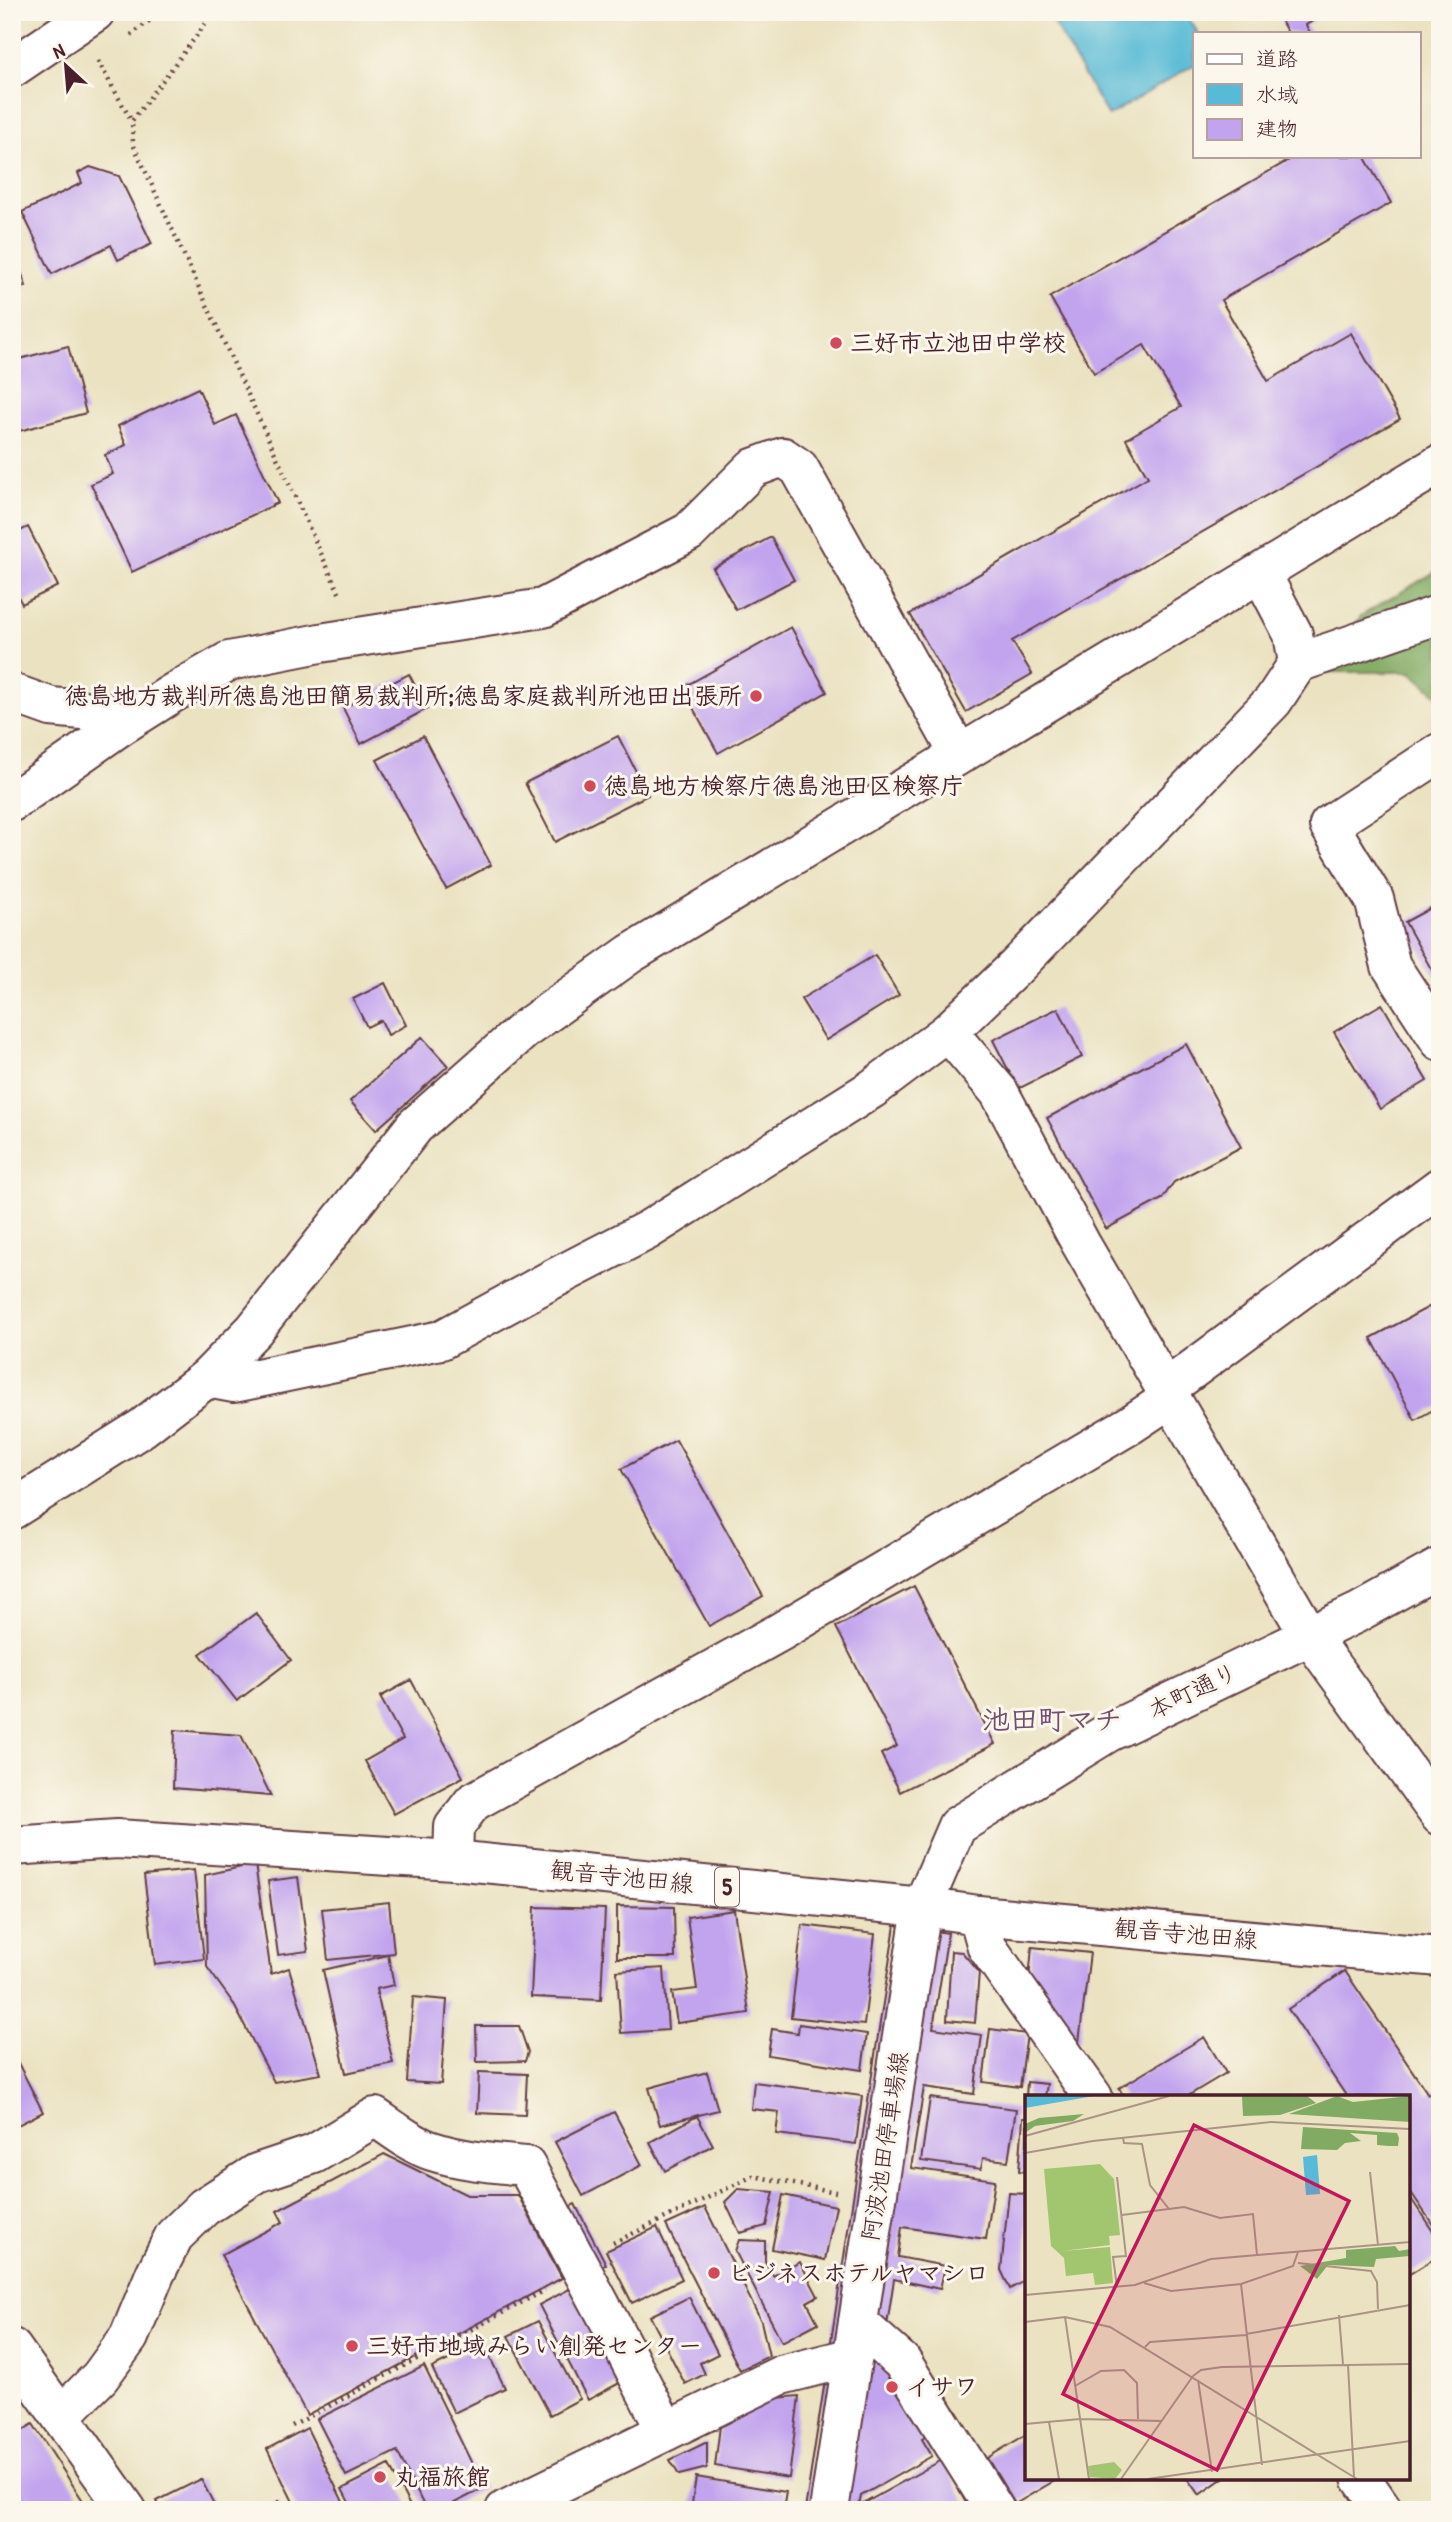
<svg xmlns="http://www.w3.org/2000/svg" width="1452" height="2522" font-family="'Patrick Hand','Klee One',sans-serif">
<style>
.forest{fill:#81ab62;stroke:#666546;stroke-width:2}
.water{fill:#57bad6;stroke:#506c80;stroke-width:2}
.building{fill:#c2a4ee}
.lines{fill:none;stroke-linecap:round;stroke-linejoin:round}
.minor-casing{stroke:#623c42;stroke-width:42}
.major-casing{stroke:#623c42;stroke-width:42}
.highway-casing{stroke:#623c42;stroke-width:42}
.path{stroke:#623c42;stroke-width:4.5;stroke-dasharray:2 5;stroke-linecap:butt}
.minor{stroke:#fff;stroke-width:38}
.major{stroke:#fff;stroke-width:38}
.highway{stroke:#fff;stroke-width:38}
.poi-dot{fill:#d1495b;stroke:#fbf7ec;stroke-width:2.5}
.labels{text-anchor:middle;stroke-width:6;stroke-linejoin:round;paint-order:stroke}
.shield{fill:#fbf7ec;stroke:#7f6065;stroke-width:2}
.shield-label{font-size:23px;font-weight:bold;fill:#4a1f2b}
.poi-label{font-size:24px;font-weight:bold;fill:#4a1f2b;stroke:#fbf7ec;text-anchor:start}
.street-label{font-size:24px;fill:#4a1f2b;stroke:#fbf7ec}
.quarter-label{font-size:28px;font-weight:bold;fill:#744e6f;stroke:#fbf7ec}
.inset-road{fill:none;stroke:#ab9485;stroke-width:2}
.view{fill:#c2185b;fill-opacity:0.15;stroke:#c2185b;stroke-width:3.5}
.inset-edge{fill:none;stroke:#4a1f2b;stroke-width:3.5}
</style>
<rect width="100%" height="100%" fill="#fbf7ec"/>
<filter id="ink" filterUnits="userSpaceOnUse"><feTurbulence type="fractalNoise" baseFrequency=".0143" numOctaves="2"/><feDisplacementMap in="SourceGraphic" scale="14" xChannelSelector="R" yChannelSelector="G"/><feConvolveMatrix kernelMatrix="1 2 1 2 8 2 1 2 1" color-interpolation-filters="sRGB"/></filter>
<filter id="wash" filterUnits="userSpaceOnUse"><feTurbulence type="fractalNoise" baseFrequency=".00686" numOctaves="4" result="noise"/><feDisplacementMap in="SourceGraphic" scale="28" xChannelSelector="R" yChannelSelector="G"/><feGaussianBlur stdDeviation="1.57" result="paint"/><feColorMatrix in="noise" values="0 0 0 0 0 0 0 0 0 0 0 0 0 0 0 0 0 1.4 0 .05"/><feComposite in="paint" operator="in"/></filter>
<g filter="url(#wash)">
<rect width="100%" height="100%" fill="#ebe2c1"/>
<polygon class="forest" points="1440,569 1440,697 1411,672 1324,672 1361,616"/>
<polygon class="water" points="1047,12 1185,12 1198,33 1195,33 1195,64 1108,116"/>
<g id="blocks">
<g class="building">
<polygon points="1276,12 1329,12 1306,25 1310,33 1288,33"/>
<polygon points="1296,156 1364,156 1391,203 1221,300 1268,381 1351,333 1400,419 1012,641 1032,674 966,712 910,614 1148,477 1126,439 1181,407 1144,345 1094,373 1050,297"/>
<polygon points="90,167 119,176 152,244 118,260 111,245 52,274 22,212 82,183 78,173"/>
<polygon points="12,246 26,286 12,291"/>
<polygon points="68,346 86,413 12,433 12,361"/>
<polygon points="198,388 215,425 236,415 278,503 132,572 91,484 113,474 105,455 126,445 118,426"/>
<polygon points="28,527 58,586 22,604 12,585 12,535"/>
<polygon points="771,537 794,580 736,610 713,568"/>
<polygon points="791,627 827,692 718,753 682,688"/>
<polygon points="409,674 427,709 361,744 343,708"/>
<polygon points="423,736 491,865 446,889 377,760"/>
<polygon points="618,736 648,795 555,842 525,783"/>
<polygon points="1440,903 1440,985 1405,922"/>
<polygon points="875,955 899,995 826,1040 801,999"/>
<polygon points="385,983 406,1025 388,1035 381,1020 367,1027 353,999"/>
<polygon points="1382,1004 1427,1081 1380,1109 1334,1032"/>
<polygon points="1058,1008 1082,1057 1018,1089 993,1040"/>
<polygon points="422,1037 448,1066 376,1130 350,1101"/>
<polygon points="1186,1044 1241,1147 1174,1182 1162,1199 1106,1229 1047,1118"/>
<polygon points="1440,1301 1440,1406 1415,1420 1371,1338"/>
<polygon points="676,1440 763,1596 709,1626 621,1469"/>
<polygon points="914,1586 995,1744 900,1792 881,1754 897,1746 836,1627"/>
<polygon points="256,1613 291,1660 237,1701 200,1654"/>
<polygon points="411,1680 463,1777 394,1814 365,1761 403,1739 380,1697"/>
<polygon points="175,1730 241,1735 271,1796 173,1788"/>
<polygon points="255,1864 271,1974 289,1968 321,2074 274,2082 233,2003 207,1967 205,1875"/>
<polygon points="194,1870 204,1959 155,1965 144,1875"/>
<polygon points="298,1877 308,1951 278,1955 268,1881"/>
<polygon points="389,1902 394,1953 328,1960 322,1909"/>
<polygon points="617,1906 674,1907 675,1958 617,1958"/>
<polygon points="535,1907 605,1909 601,2000 531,1997"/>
<polygon points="734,1910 749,2013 677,2023 672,1992 697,1989 687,1917"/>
<polygon points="802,1925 875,1934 864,2025 791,2017"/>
<polygon points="895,1925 948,1933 933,2028 982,2035 974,2094 924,2087 911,2168 995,2180 986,2239 902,2227 898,2257 945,2266 940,2289 894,2279 881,2365 935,2431 922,2439 932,2456 861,2496 859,2506 942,2460 970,2510 805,2510"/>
<polygon points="1032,1947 1090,1953 1079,2042 1067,2040 1029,1979"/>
<polygon points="951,1951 962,1952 979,1972 975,2023 947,2020"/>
<polygon points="388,1955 394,1985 376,1989 393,2063 346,2073 323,1970"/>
<polygon points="664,1968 668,2030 621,2033 617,1971"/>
<polygon points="1345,1971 1428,2094 1440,2086 1440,2235 1408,2188 1408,2097 1347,2097 1288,2009"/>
<polygon points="413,1997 447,2000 441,2084 407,2082"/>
<polygon points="799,2024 867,2034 862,2070 768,2055 772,2029 798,2033"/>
<polygon points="476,2026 519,2026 528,2052 525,2061 477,2062"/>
<polygon points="990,2029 1027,2034 1020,2087 983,2082"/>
<polygon points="1204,2037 1226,2073 1186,2097 1124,2097 1119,2088"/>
<polygon points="16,2059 43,2112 18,2125 12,2113 12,2061"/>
<polygon points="479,2072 527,2074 525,2115 477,2113"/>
<polygon points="707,2072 718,2110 660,2125 649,2088"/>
<polygon points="754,2082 862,2096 856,2144 776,2134 779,2112 751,2109"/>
<polygon points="1027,2082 1047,2084 1045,2097 1026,2097"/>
<polygon points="930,2098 1016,2109 1008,2161 983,2158 981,2169 921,2161"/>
<polygon points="614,2112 642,2165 583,2196 555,2142"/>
<polygon points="697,2116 713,2145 665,2171 650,2142"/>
<polygon points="1023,2118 1027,2118 1027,2172 1019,2171"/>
<polygon points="384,2154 467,2195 518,2195 562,2278 307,2415 221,2255 283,2222 277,2211"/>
<polygon points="738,2189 774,2192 766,2226 740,2233 725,2202"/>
<polygon points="1009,2193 1027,2194 1027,2279 1010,2289 1001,2270"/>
<polygon points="1408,2194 1440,2242 1440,2255 1408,2275"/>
<polygon points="783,2195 836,2206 825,2260 772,2249"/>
<polygon points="575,2204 606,2264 573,2280 543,2221"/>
<polygon points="705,2207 761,2321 769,2356 740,2370 666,2225"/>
<polygon points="657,2227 682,2279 632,2303 606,2251"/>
<polygon points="739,2240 765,2241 765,2261 773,2276 800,2262 818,2296 807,2302 818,2323 782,2342 735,2251"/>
<polygon points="577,2285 627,2379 588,2400 539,2305"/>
<polygon points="689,2297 718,2354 700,2363 705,2374 685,2384 650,2316"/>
<polygon points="538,2321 580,2399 550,2415 508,2336"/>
<polygon points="483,2343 505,2388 454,2413 432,2368"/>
<polygon points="424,2366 484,2488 441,2510 426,2510 397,2451 346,2476 317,2419"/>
<polygon points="799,2396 789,2478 715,2466 720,2426 763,2399"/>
<polygon points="33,2424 89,2510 24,2510 12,2492 12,2437"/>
<polygon points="307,2428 347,2510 297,2510 267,2449"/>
<polygon points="1027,2434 1027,2478 1059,2478 1015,2504 987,2458"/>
<polygon points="707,2442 707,2468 679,2475 670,2460"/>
<polygon points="389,2465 412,2510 353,2510 342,2489"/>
<polygon points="696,2477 786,2492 783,2510 691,2510"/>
<polygon points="1187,2478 1223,2478 1199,2495"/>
<polygon points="201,2479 217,2510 161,2510 157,2501"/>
<polygon points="279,2501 283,2510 263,2510"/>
</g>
</g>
</g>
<g filter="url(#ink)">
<use href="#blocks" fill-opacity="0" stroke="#623c42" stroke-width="2"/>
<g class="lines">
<defs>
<g id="minor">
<polyline points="1298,663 1440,614"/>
<polyline points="12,693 51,707 103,712 119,727"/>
<polyline points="1439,753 1329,825 1374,899 1391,966 1440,1041"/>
<polyline points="12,802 119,727 173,693 229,661 320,643 543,608 689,532 753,468 783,457 799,468 959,754"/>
<polyline points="948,1032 999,1092 1081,1244 1309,1635 1440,1816"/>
<polyline points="207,1378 234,1383 441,1340 551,1280 648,1230 872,1089 948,1032 1016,967 1273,701 1298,663 1293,634 1261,573"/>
<polyline points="1166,1389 1440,1187"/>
<polyline points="12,1510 142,1428 207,1378 254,1330 415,1126 525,1029 630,954 1440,464"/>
<polyline points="453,1860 454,1827 473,1802 780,1632 1130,1425 1172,1397"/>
<polyline points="922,1907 957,1826 1109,1732 1357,1613 1440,1567"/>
<polyline points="978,1915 987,1947 1093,2097"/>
<polyline points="858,2323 902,2362 995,2510"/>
<polyline points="12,2348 127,2510"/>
<path d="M61,2416L100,2377L129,2337L155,2274L174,2236L204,2207L257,2173L314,2154L375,2117C393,2129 411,2144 432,2151C463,2161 494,2163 526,2166L620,2341L666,2431"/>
<polyline points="1361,2478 1383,2510"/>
<polyline points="505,2510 781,2375 853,2357"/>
</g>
<g id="major">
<polyline points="12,1846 117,1839 453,1860 922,1907 978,1915 1440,1957"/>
<polyline points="829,2510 922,1907"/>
</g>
<polyline id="highway" points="12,68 95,12"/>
</defs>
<use href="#minor" class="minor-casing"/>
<use href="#major" class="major-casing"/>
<use href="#highway" class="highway-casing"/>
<g class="path">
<polyline points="201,12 207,22 132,121 133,144 341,597"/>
<polyline points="131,35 161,12"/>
<polyline points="98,61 131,120"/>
<polyline points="613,2243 753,2176 836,2192"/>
<polyline points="292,2426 545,2290"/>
</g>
<use href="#minor" class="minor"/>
<use href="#major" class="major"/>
<use href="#highway" class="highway"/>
</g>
</g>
<g class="poi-dot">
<circle cx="836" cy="343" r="7"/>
<circle cx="756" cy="696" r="7"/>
<circle cx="590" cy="786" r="7"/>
<circle cx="714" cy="2273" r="7"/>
<circle cx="352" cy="2346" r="7"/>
<circle cx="892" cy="2387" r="7"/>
<circle cx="380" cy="2477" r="7"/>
</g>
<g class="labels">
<rect class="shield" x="715" y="1867.5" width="24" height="39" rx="5"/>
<g class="shield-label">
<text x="727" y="1895">5</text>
</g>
<g class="poi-label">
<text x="850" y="351">三好市立池田中学校</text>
<text x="742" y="704" text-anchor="end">徳島地方裁判所徳島池田簡易裁判所;徳島家庭裁判所池田出張所</text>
<text x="604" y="794">徳島地方検察庁徳島池田区検察庁</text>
<text x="728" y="2281">ビジネスホテルヤマシロ</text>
<text x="366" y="2354">三好市地域みらい創発センター</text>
<text x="906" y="2395">イサワ</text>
<text x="394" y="2485">丸福旅館</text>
</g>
<g class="street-label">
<text transform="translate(1193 1691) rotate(-26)" y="8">本町通り</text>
<text transform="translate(622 1877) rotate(6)" y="8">観音寺池田線</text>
<text transform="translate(1186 1934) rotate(5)" y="8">観音寺池田線</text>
<text transform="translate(885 2146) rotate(-81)" y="8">阿波池田停車場線</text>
</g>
<g class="quarter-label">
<text x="1052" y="1729">池田町マチ</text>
</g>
</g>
<g transform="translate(1025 2095)">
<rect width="385" height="385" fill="#ebe2c1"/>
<path d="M75,69L89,84L95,140L84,141L85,150L38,156L85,152L88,188L70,190L68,178L41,181L39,163L26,151L19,74ZM89,367L97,375L90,384L65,382L63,371Z" fill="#a2c66f"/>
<path d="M217,1H282L291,8L255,20L218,21ZM312,1L328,7L385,1V27L264,19ZM59,19L48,26L10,31L0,38V29L14,23ZM278,32L372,38L374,43L373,51H364L352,50V40L325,38L336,46L320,48L312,55L276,54ZM370,151L374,156L385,154V161L351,164L349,172L303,170L292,184L275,171L321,163V155Z" fill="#81ab62"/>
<path d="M0,1H69L0,13ZM292,60L295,99L281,100L278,62Z" fill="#57bad6"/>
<path class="inset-road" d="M0,41L144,1M98,43L99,48L117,49L125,90L144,114M0,58L68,46L246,27L385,34M345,77L353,150M97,120L159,112L195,123L228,119L232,160M273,168L346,176L352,187L353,214M119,188L146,196L216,189L268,171L273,157M216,189L237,370M92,192L88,162L101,161L92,82M0,200L110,190L186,164L385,147M314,220L318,269M40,222L64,384M0,227L40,222L85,232L332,384M221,239L385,210M120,252L125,247L221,240M323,270L329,382M168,281L176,275L197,272L385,269M173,285L187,377M50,291L76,276L99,275L112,288L113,324M24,327L34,384M0,329L55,324L137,326M96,384L168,281M123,384L385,346"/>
<path class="view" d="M169,30L324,106L192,375L38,299Z"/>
<rect width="385" height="385" class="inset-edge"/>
</g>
<rect width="1452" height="2522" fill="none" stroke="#fbf7ec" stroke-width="42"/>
<rect x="1193" y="32" width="228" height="126" fill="#fbf7ec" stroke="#b4a19f" stroke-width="2"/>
<rect x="1207" y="54" width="35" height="10" fill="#ffffff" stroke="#b4a19f" stroke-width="2"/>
<text x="1256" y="66" font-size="21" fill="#4a1f2b">道路</text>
<rect x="1207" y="84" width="35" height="21" fill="#57bad6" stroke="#b4a19f" stroke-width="2"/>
<text x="1256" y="102" font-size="21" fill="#4a1f2b">水域</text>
<rect x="1207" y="119" width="35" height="21" fill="#c2a4ee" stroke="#b4a19f" stroke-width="2"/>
<text x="1256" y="136" font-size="21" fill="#4a1f2b">建物</text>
<g transform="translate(66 66) rotate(334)" stroke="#fbf7ec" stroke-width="5" paint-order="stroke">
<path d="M0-5L12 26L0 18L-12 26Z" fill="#4a1f2b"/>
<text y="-10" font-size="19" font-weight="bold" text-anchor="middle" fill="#4a1f2b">N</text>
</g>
</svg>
